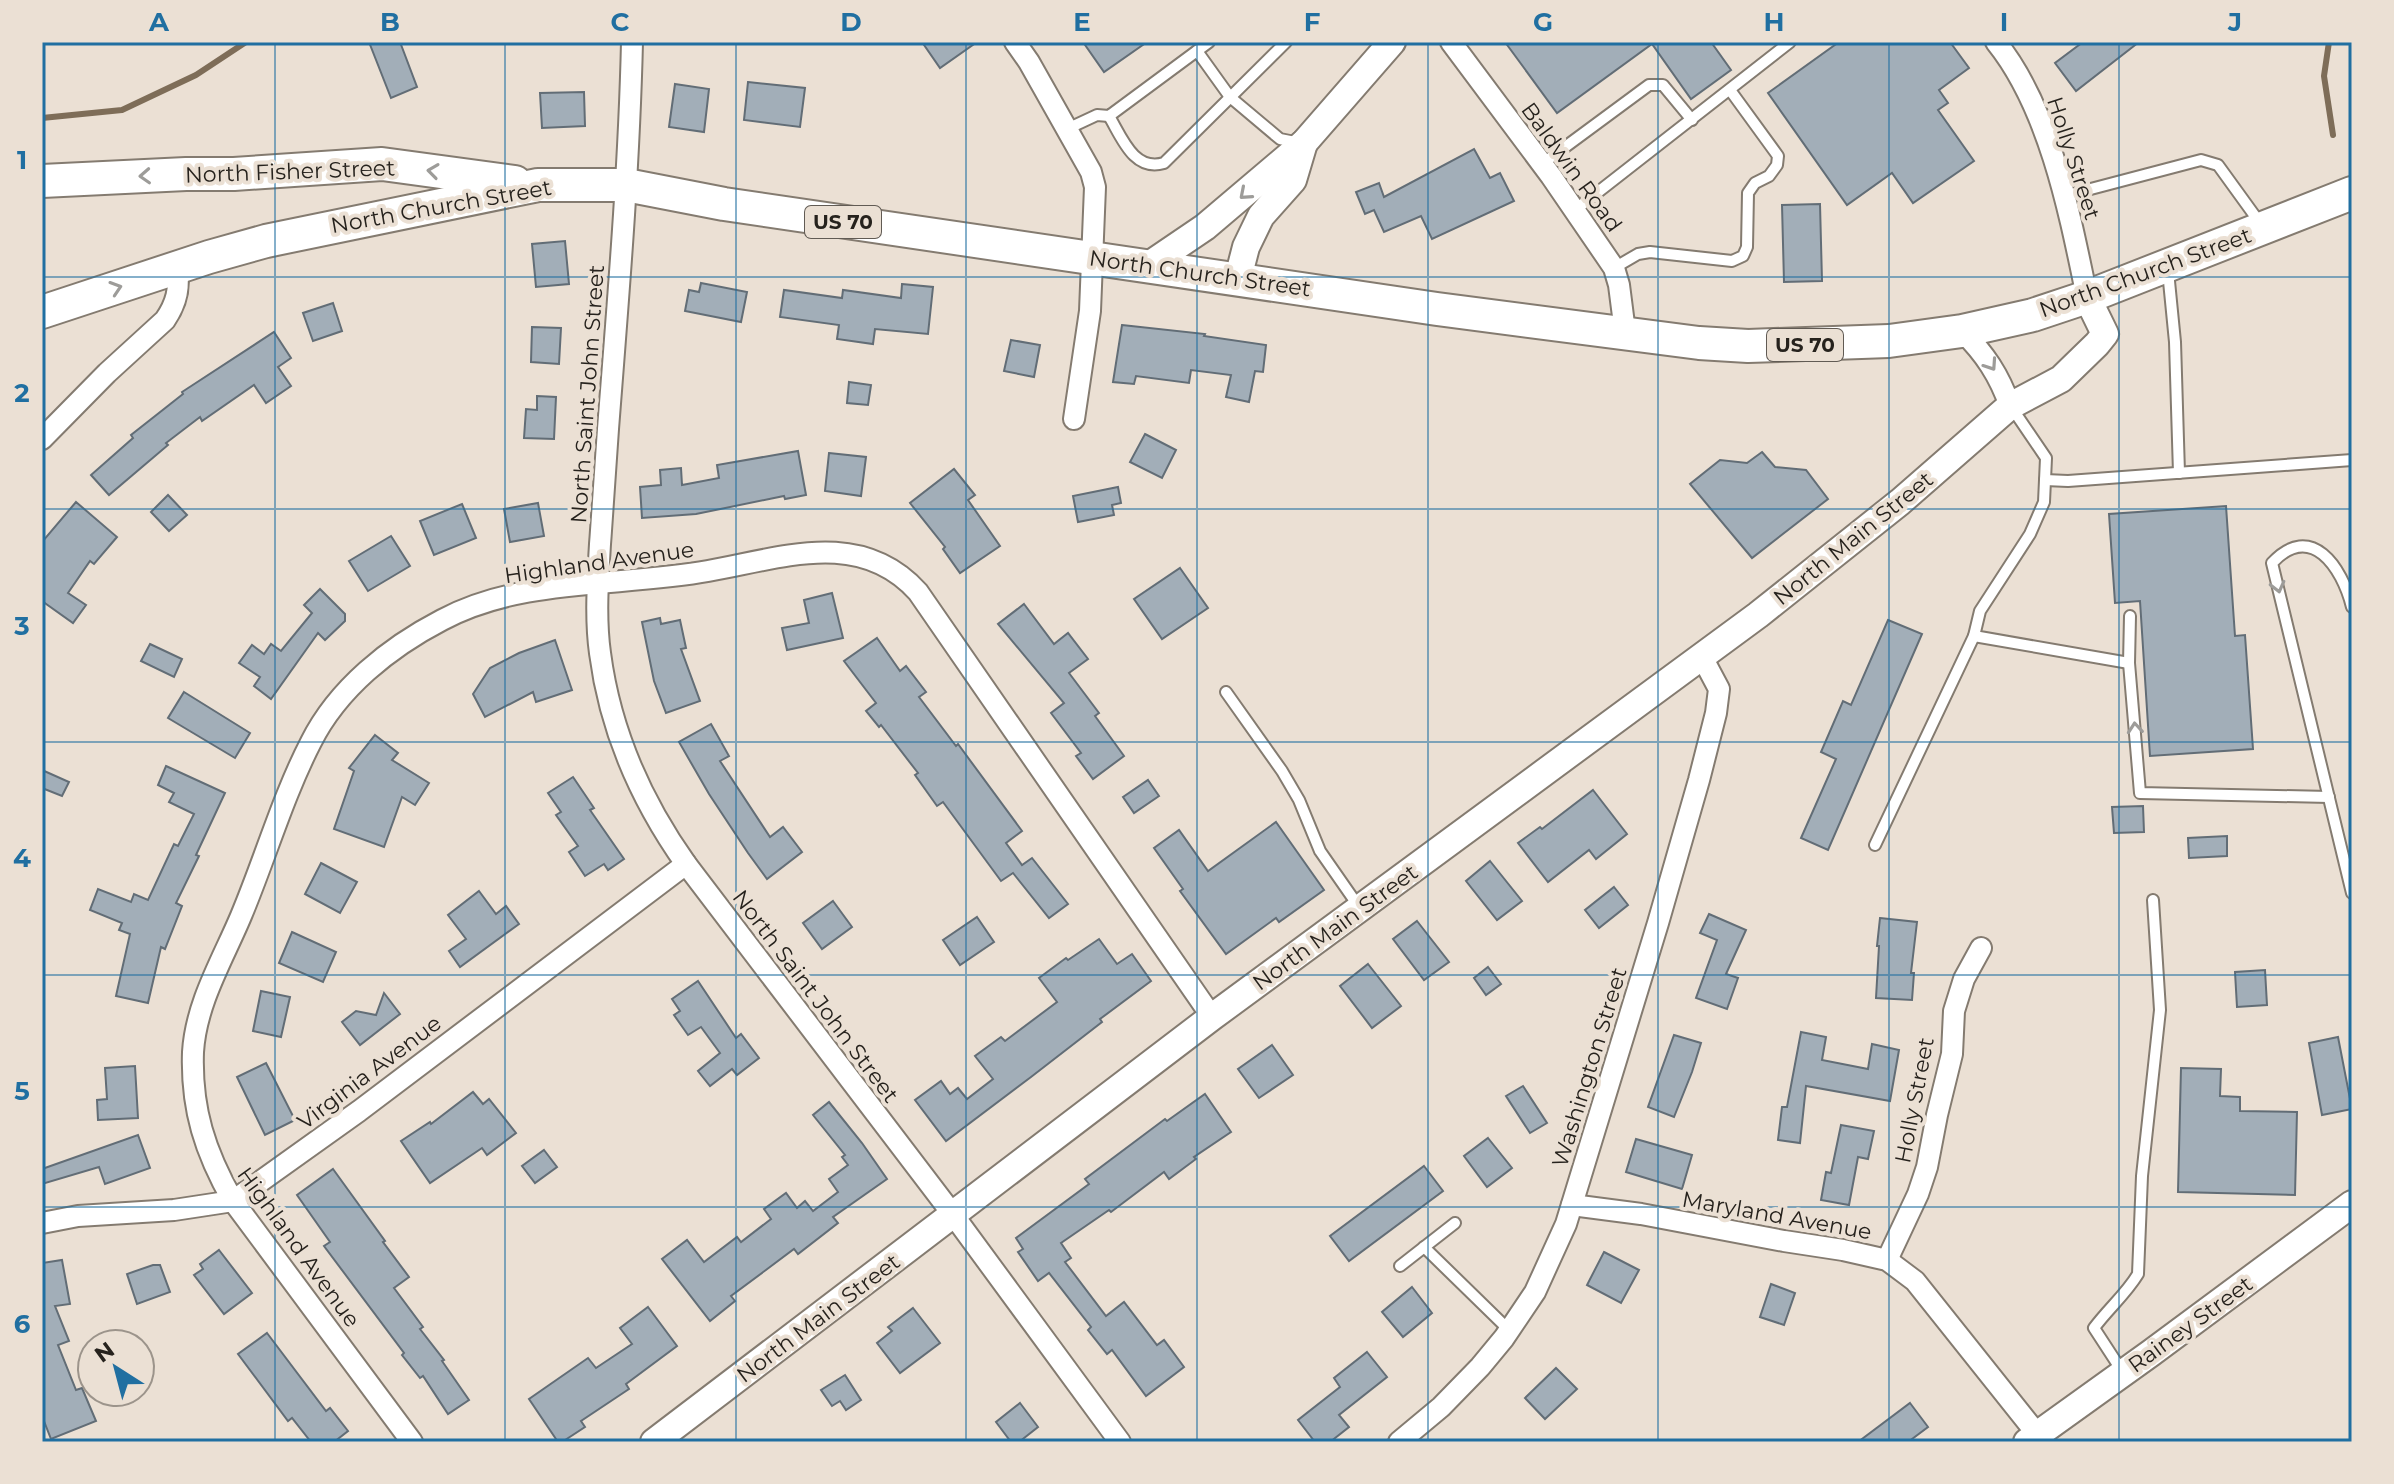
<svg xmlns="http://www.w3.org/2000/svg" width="2394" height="1484" font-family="Montserrat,sans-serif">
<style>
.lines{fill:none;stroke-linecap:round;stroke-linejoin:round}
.stream{stroke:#7e6d58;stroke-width:6}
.building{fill:#a2aeb8;stroke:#626d76;stroke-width:2}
.service-casing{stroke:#847b70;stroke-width:14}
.minor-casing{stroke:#847b70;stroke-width:24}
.tertiary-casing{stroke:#847b70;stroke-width:30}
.primary-casing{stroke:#847b70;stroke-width:36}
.service{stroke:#fff;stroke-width:10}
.minor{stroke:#fff;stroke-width:20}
.tertiary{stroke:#fff;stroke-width:26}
.primary{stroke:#fff;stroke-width:32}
.oneway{stroke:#9d9c99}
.grid{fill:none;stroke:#206fa1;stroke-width:2;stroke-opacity:0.55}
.labels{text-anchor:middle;stroke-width:8;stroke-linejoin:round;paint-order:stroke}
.shield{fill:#ebe0d4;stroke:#615b54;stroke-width:2}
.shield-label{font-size:20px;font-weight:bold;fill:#26221d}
.street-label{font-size:22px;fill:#26221d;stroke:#ebe0d4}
.neatline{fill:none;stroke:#206fa1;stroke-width:3}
.grid-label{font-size:26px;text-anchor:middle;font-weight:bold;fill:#206fa1}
</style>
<rect width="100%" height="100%" fill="#ebe0d4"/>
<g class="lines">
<g class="stream">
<polyline points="2329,42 2324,76 2333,135"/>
<polyline points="42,118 122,110 196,75 246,42"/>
</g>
</g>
<g class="building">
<polygon points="369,42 400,42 417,87 391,98"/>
<polygon points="922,42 977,42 940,68"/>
<polygon points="1083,42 1147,42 1104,72"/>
<polygon points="1505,42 1711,42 1731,70 1691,99 1652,44 1557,113"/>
<polygon points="1839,42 1950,42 1969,68 1939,90 1948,103 1938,110 1974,161 1913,203 1892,173 1847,205 1768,93"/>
<polygon points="2083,42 2139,42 2076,91 2055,63"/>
<polygon points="748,82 805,88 800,127 744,120"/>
<polygon points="675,84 709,89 704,132 669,127"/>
<polygon points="584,92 585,126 542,128 540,93"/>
<polygon points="1474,149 1490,178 1500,173 1514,201 1432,239 1421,216 1384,232 1374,210 1365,214 1356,192 1379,183 1384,197"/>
<polygon points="1820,204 1822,281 1784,282 1782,205"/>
<polygon points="565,241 569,284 536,287 532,244"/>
<polygon points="701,283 747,292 741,322 685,311 689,290 699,292"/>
<polygon points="902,284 933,287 928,334 875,329 873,344 837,339 839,325 780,317 784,290 842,298 843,290 901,298"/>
<polygon points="333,303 342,331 313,341 303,313"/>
<polygon points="1122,325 1205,334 1204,336 1266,345 1263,372 1255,371 1249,402 1226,397 1231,375 1191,370 1189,383 1136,376 1134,384 1113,382"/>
<polygon points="532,327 561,328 559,364 531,362"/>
<polygon points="274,332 291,358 278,367 291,386 266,403 254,385 202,421 200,417 166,443 168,445 109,495 91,475 133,438 131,435 183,394 182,392"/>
<polygon points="1011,340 1040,345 1034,377 1004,371"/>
<polygon points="849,382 871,385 868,405 847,403"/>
<polygon points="537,396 556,397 554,439 524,438 526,409 537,410"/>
<polygon points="1145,434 1176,450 1162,478 1130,462"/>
<polygon points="798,451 806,495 785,499 784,496 696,514 642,518 640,487 661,485 660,470 681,468 682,485 719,478 717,465"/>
<polygon points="1762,452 1775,467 1806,470 1828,499 1752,558 1690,484 1720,460 1747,463"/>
<polygon points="829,453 866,457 861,496 825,491"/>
<polygon points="954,469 975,495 968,500 1000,546 960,573 943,549 945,547 910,503"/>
<polygon points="1118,487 1121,503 1112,505 1114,515 1078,522 1073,496"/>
<polygon points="168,495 187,515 169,531 151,512"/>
<polygon points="76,502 117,537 94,564 90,561 68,593 86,605 73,623 42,601 42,542"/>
<polygon points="538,503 544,536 510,542 504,509"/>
<polygon points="462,504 476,538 434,555 420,521"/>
<polygon points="2226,506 2235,636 2245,635 2253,749 2150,756 2140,601 2115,603 2109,514"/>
<polygon points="391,536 410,566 368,591 349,561"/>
<polygon points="1180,568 1208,608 1162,639 1134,599"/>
<polygon points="320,589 345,614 345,621 325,640 318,633 271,699 254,686 260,677 239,663 252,645 264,654 271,644 281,651 312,613 304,605"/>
<polygon points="832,593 843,638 787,650 782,628 809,623 804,600"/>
<polygon points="1024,604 1054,644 1068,633 1088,659 1069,673 1099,713 1095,716 1124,756 1093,779 1076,756 1081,753 1051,713 1064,703 998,624"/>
<polygon points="660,618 661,624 680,620 686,648 681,649 700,701 666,713 654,681 642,622"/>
<polygon points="1888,620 1922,634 1828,850 1801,838 1836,759 1821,752 1843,701 1851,705"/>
<polygon points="877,638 900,671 906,666 926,692 919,697 956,746 958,744 1022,831 1006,843 1022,865 1032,858 1068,904 1049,918 1013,873 1001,881 943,802 937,806 915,775 918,773 881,725 879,727 866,711 876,703 844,661"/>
<polygon points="555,640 572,690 536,702 533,692 485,717 473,694 490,668 519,653"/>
<polygon points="150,644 182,659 174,677 141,661"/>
<polygon points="184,692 250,733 235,758 168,718"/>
<polygon points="711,724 729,756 720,761 770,837 783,827 802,852 767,879 748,853 709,794 679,742"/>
<polygon points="375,735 398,753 392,760 429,783 415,805 402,797 384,847 334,829 354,771 349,768"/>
<polygon points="166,766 225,793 196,855 199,856 176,903 182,906 165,949 161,947 148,1003 116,996 130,934 119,930 122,923 90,910 98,889 131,902 134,894 148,900 174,844 178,846 194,814 169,802 174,793 158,785"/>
<polygon points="42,770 69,782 62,796 42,788"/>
<polygon points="573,777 594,808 590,810 624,859 608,870 604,864 585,876 569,852 578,846 556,815 561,812 548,793"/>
<polygon points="1148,780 1159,796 1134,813 1123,797"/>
<polygon points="1593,790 1627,834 1596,859 1589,850 1548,882 1518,843 1540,827 1542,829"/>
<polygon points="2143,806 2144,832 2114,833 2112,807"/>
<polygon points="1276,822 1324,890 1279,922 1276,918 1226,954 1180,891 1183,889 1154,848 1179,830 1208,871"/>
<polygon points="2227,836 2227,856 2189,858 2188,838"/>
<polygon points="1490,861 1522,901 1497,920 1466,881"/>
<polygon points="321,863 357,882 340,913 305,894"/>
<polygon points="1614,887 1628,905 1599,928 1585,910"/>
<polygon points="479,891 496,914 506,906 519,924 460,967 449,951 466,939 448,915"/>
<polygon points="833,901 852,927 822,949 803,923"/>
<polygon points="1709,914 1746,930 1726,974 1738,978 1727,1009 1696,998 1717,940 1700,933"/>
<polygon points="977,917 994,942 960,965 943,940"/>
<polygon points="1880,918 1917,922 1911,973 1914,973 1912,1000 1876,998 1879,946 1877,946"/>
<polygon points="1417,921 1449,962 1424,980 1393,939"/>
<polygon points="292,932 336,952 323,982 279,963"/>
<polygon points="1099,939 1117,964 1132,954 1151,981 1100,1019 1102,1022 1031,1077 946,1141 915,1100 941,1081 950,1094 958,1088 967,1099 993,1079 975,1056 1001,1037 1005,1041 1057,1002 1039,978 1066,958 1068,960"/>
<polygon points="1368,964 1401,1006 1372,1028 1340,986"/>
<polygon points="1488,967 1501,984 1486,995 1474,978"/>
<polygon points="2265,970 2267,1005 2237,1007 2235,972"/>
<polygon points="698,981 736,1038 741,1034 759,1058 737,1075 732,1069 710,1086 698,1071 720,1053 701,1027 688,1035 674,1015 680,1011 672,999"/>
<polygon points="261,991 290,997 281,1037 253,1031"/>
<polygon points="384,993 400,1014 360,1045 342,1022 356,1011 376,1015"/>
<polygon points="1801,1032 1826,1037 1822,1060 1868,1069 1872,1044 1899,1050 1890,1101 1806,1086 1800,1143 1778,1140 1782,1107 1787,1107"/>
<polygon points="1674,1035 1701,1043 1692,1072 1674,1117 1648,1107"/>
<polygon points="2338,1037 2352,1109 2322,1115 2309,1043"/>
<polygon points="1272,1045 1293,1075 1259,1098 1238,1069"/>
<polygon points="266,1063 295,1120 265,1135 237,1077"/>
<polygon points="135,1066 138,1118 98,1120 97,1100 107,1099 105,1068"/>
<polygon points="2181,1068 2221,1069 2220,1096 2240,1097 2240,1111 2297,1112 2295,1195 2178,1192"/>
<polygon points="1523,1086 1547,1123 1530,1133 1506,1096"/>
<polygon points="473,1092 483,1104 489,1099 516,1133 487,1155 482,1148 430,1183 401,1141 430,1122 431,1124"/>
<polygon points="1205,1094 1231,1132 1194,1157 1196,1159 1169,1179 1164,1172 1111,1212 1109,1210 1061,1243 1071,1258 1065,1262 1106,1316 1124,1302 1157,1345 1164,1340 1184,1367 1146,1396 1112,1350 1107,1354 1088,1330 1091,1327 1049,1273 1038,1281 1018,1252 1023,1249 1016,1238 1089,1184 1085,1179 1165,1119 1167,1121"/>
<polygon points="829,1102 862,1143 887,1179 833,1217 838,1223 798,1254 794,1249 731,1296 735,1301 710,1321 662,1259 687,1240 704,1262 737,1237 741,1242 771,1219 764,1209 786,1193 797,1208 805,1201 813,1211 838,1192 829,1179 848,1165 842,1157 845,1155 813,1115"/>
<polygon points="1841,1125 1874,1131 1868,1159 1858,1157 1849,1205 1821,1200 1826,1172 1831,1173"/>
<polygon points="138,1135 150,1168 105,1184 99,1167 42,1184 42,1169"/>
<polygon points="1488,1138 1512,1168 1487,1187 1464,1156"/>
<polygon points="1636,1139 1692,1155 1682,1189 1626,1172"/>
<polygon points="544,1150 557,1167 535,1183 522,1166"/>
<polygon points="1424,1166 1443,1191 1349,1261 1330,1236"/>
<polygon points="333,1169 385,1241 383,1242 409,1277 394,1288 423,1327 420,1329 444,1360 442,1361 469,1400 448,1414 423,1376 420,1378 402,1355 404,1353 324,1246 330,1242 297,1195"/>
<polygon points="219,1250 252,1293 224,1314 194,1275 203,1269 200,1264"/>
<polygon points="1604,1252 1639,1270 1621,1303 1587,1285"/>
<polygon points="62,1260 70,1304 55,1306 69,1341 58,1345 76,1390 82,1388 96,1421 51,1439 42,1416 42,1263"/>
<polygon points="153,1265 160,1265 170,1292 137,1304 127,1274"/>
<polygon points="1771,1284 1795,1293 1784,1325 1760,1317"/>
<polygon points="1412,1287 1432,1313 1403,1337 1382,1312"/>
<polygon points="648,1307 677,1346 626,1384 629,1389 581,1421 585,1427 562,1442 558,1442 529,1399 588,1358 596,1368 632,1344 620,1328"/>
<polygon points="913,1308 940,1343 900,1373 877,1343 892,1331 888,1327"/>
<polygon points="267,1333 326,1411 330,1408 348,1431 334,1442 311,1442 292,1418 288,1421 238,1354"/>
<polygon points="1367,1352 1387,1377 1339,1415 1349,1427 1330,1442 1315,1442 1298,1420 1340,1387 1334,1378"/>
<polygon points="1556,1368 1577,1389 1545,1419 1525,1398"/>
<polygon points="845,1375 861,1400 846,1410 840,1401 832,1406 821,1390"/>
<polygon points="1020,1403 1038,1427 1019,1442 1011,1442 996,1422"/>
<polygon points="1910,1403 1928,1427 1908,1442 1858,1442"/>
</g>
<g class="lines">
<defs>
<g id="service">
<polyline points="1197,51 1230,97 1280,139 1300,143"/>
<path d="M1109,116C1122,138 1134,172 1164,163L1286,42"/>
<polyline points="1067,129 1097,115 1109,116 1209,42"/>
<polyline points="1542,164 1649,85 1663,85 1692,120"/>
<polyline points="2064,196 2201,160 2218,165 2260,223"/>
<polyline points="1575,210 1790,42"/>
<polyline points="1614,268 1638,254 1650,252 1732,261 1743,256 1747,247 1748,193 1755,183 1769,176 1777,165 1778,156 1730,90"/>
<polyline points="2168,271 2175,342 2179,473"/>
<polyline points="2012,408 2046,458 2044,502 2030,534 1980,611 1974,636 2129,663"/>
<polyline points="2045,480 2068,481 2352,460"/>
<path d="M2352,607C2342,567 2311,521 2272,563L2352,893"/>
<polyline points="2130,616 2129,663 2140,793 2329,797"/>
<polyline points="1226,692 1282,771 1299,800 1320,851 1359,907"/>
<polyline points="1875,845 1974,636"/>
<polyline points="1424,1247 1509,1330"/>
<polyline points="1400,1266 1455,1223"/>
<path d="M2122,1371L2094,1328C2108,1309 2126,1294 2138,1274L2142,1176L2160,1010L2153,900"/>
</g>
<g id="minor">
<path d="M632,42C629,171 618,300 608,429C605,468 603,506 600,544C598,580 595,617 600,653C610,730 642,802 686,864L954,1216L1120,1442"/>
<polyline points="1015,42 1029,62 1091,172 1095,187 1090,311 1074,419"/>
<polyline points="1451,42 1551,176 1614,268 1619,285 1625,332"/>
<path d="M1996,42C2050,109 2070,215 2087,297"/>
<path d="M1962,331C1985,354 1999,375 2010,406"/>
<path d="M42,439L107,373L165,320C176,304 181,288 176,268"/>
<polyline points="1572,1205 1641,1214 1784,1241 1843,1250 1887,1260 1915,1281 2037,1434"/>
<polyline points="42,1223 78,1216 174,1210 233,1201 359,1111 686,864"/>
<polyline points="1887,1260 1918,1194 1927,1167 1937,1115 1952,1054 1954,1011 1964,979 1981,948"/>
<path d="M412,1442L233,1201C205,1152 191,1109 193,1052C196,1003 223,959 241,916C265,859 283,796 311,742C338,688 390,647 442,620C522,577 621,587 708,571C782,558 860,528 918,592L1212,1017"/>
<polyline points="1399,1442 1441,1407 1480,1367 1504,1338 1535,1292 1566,1224 1658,923 1699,780 1716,713 1719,689 1702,657"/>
</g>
<g id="tertiary">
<polyline points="1149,265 1205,227 1304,143 1392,42"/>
<polyline points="1238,278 1246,247 1261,216 1293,180 1304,143"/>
<polyline points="654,1442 1212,1017 1758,615 1900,502 2010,406 2061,379 2097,344 2105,334 2087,297"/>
<polyline points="2027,1442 2151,1353 2352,1204"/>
</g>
<g id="primary">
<polyline points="42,181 186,174 234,174 382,164 515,182"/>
<polyline points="42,312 209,257 266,241 538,185 626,185 724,204 1437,309 1699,343 1748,346 1889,341 1962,331 2033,315 2087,297 2352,193"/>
</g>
</defs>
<use href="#service" class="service-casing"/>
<use href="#minor" class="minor-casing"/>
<use href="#tertiary" class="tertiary-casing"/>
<use href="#primary" class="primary-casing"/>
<use href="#service" class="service"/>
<use href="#minor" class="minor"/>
<use href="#tertiary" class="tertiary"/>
<use href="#primary" class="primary"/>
</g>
<defs><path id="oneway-chevron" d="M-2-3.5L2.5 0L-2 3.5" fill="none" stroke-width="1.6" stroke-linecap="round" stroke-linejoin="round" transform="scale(2)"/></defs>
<g class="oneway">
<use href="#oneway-chevron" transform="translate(433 171) rotate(-172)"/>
<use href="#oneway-chevron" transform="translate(145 176) rotate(177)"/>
<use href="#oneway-chevron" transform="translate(1245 194) rotate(139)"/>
<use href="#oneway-chevron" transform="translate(116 288) rotate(-18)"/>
<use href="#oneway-chevron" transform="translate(1991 365) rotate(56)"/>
<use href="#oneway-chevron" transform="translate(2278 587) rotate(76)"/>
<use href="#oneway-chevron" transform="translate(2135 728) rotate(-95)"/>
</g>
<path class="grid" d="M275,42V1442M505,42V1442M736,42V1442M966,42V1442M1197,42V1442M1428,42V1442M1658,42V1442M1889,42V1442M2119,42V1442M42,277H2352M42,509H2352M42,742H2352M42,975H2352M42,1207H2352"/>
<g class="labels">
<g class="shield">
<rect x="805" y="206" width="76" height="32" rx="6"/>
<rect x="1767" y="329" width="76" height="32" rx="6"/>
</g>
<g class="shield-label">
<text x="843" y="229">US 70</text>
<text x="1805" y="352">US 70</text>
</g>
<g class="street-label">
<text transform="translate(2074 158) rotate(72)" y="8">Holly Street</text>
<text transform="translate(1572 167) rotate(54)" y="8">Baldwin Road</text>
<text transform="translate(290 171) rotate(-2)" y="8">North Fisher Street</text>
<text transform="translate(441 206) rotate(-10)" y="8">North Church Street</text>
<text transform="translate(2145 272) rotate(-20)" y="8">North Church Street</text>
<text transform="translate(1200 273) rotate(8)" y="8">North Church Street</text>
<text transform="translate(587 394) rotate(-86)" y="8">North Saint John Street</text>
<text transform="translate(1853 538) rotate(-39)" y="8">North Main Street</text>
<text transform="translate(599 562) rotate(-8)" y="8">Highland Avenue</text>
<text transform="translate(1335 927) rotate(-36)" y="8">North Main Street</text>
<text transform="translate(816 996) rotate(53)" y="8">North Saint John Street</text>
<text transform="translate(1589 1067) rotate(-73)" y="8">Washington Street</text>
<text transform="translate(369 1072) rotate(-37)" y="8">Virginia Avenue</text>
<text transform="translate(1914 1100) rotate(-79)" y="8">Holly Street</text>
<text transform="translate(1777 1215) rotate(10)" y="8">Maryland Avenue</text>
<text transform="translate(299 1247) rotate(54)" y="8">Highland Avenue</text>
<text transform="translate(818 1318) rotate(-37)" y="8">North Main Street</text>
<text transform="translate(2190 1324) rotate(-36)" y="8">Rainey Street</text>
</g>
</g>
<rect width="2394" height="1484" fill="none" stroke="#ebe0d4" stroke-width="88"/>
<g transform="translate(116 1368) rotate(324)"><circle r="38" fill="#ebe0d4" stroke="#9c948b" stroke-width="2"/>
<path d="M0-6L14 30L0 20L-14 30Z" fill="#206fa1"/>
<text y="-12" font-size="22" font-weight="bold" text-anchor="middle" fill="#26221d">N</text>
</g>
<rect x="44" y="44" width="2306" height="1396" class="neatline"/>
<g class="grid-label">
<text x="159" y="31">A</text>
<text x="390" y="31">B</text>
<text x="620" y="31">C</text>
<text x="851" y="31">D</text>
<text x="1082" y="31">E</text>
<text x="1312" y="31">F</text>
<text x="1543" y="31">G</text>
<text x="1774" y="31">H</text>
<text x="2004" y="31">I</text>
<text x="2235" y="31">J</text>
<text x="22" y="169">1</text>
<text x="22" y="402">2</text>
<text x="22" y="635">3</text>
<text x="22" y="867">4</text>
<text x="22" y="1100">5</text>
<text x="22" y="1333">6</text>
</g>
</svg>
